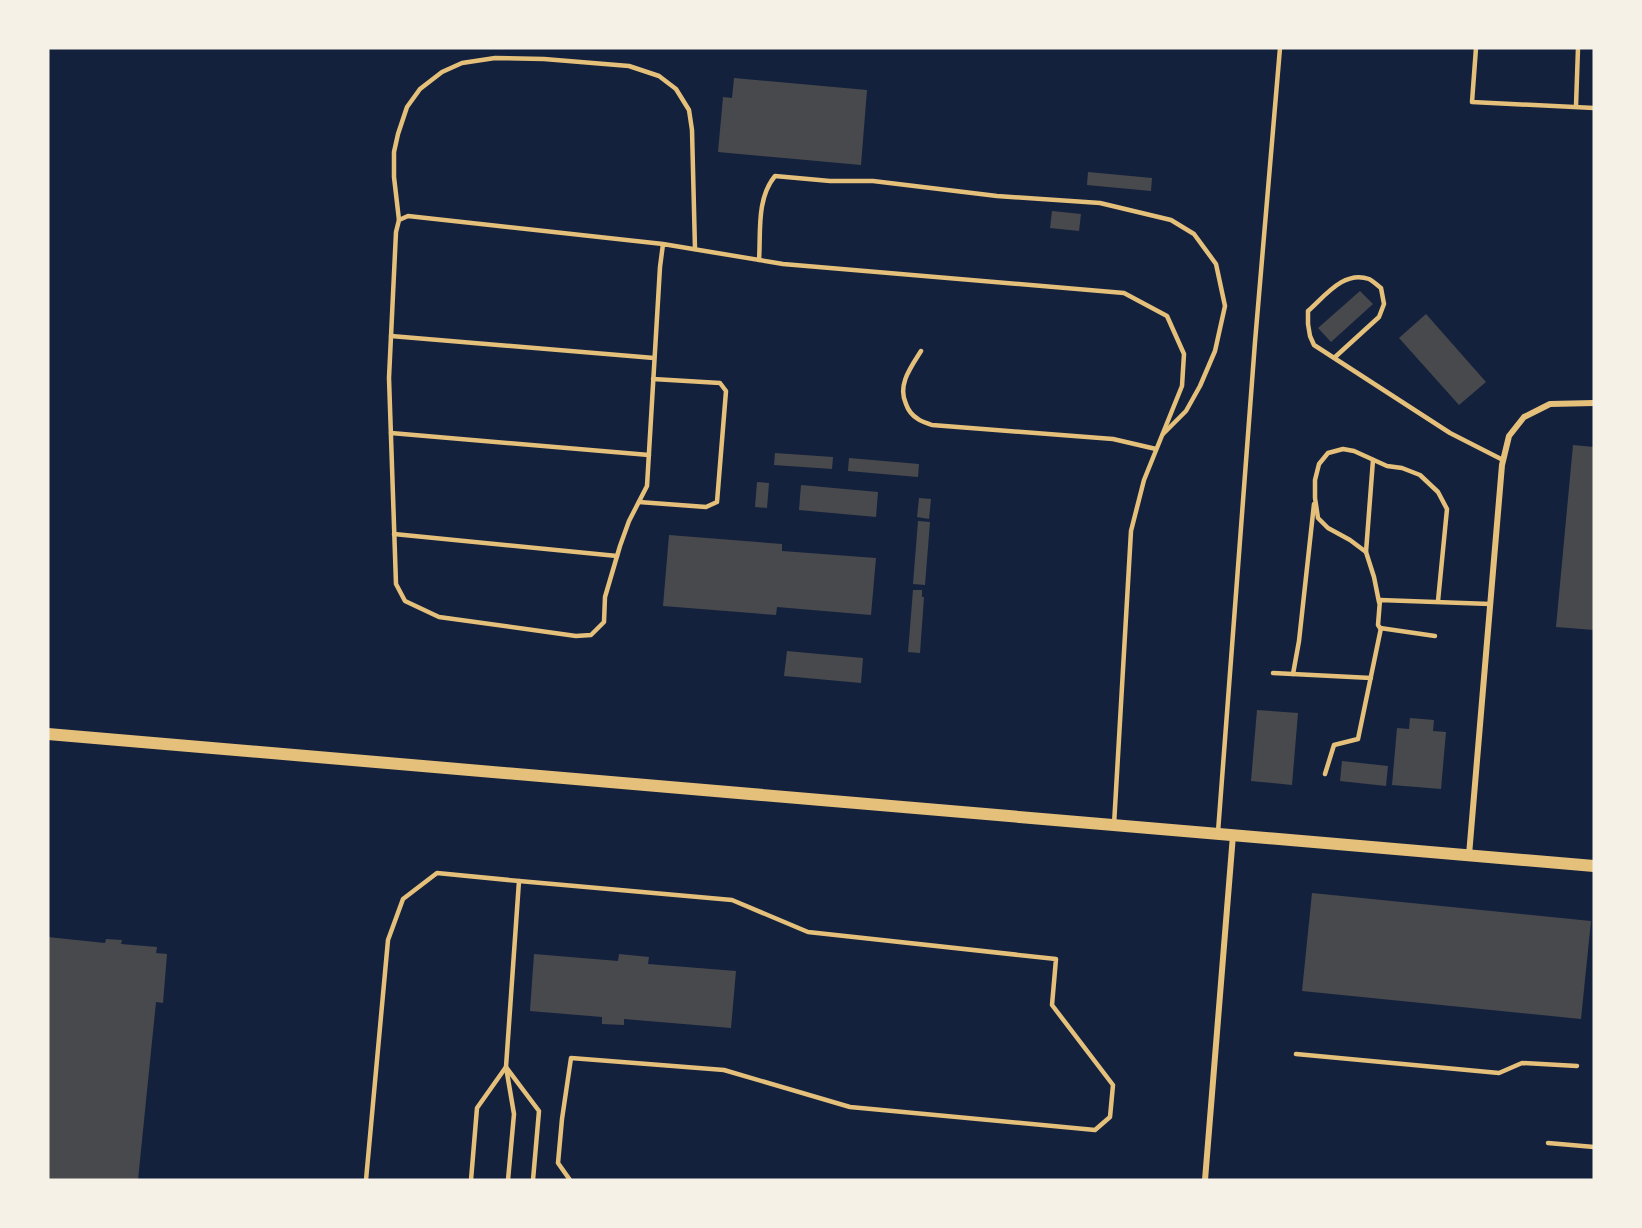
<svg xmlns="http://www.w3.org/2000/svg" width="1642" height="1228" font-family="Montserrat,sans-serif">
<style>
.building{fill:#48494c}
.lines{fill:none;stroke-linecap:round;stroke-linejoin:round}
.service{stroke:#e5c07b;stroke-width:4.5}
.minor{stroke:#e5c07b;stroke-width:6}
.secondary{stroke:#e5c07b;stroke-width:12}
</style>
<rect width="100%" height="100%" fill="#14213d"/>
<g class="building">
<polygon points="734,78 867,90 861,165 718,152 723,97 732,98"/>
<polygon points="1088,172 1152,178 1151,191 1087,185"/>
<polygon points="1052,211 1081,214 1079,231 1050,228"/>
<polygon points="1360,291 1373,304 1331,342 1318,328"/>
<polygon points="1426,314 1486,382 1459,405 1399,338"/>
<polygon points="1573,445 1594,447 1594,630 1556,627"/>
<polygon points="775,453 833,457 832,469 774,465"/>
<polygon points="849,458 919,464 918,477 848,471"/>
<polygon points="757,482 769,483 767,508 755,507"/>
<polygon points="801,485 878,492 876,517 799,510"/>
<polygon points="919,498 931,499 929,519 917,517"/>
<polygon points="918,521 930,522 925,585 913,584"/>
<polygon points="669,535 782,544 782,551 876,558 871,615 777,607 776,615 663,606"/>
<polygon points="913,590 922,590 922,597 924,597 920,653 908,652"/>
<polygon points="787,651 863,658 861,683 784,676"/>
<polygon points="1257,710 1298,713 1292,785 1251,781"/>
<polygon points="1410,718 1434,720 1433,731 1446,732 1441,789 1392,785 1397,728 1409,729"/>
<polygon points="1342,761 1388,766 1386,786 1340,781"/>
<polygon points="1312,893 1591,921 1581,1019 1302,991"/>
<polygon points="48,937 105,943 106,939 122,940 121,944 157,947 156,953 167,954 163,1003 156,1002 138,1180 48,1180"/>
<polygon points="534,954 618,961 619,954 649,957 648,964 736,971 731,1028 624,1019 624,1025 602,1024 602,1017 530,1011"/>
</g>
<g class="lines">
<g class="service">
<polyline points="1476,48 1472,102 1594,108"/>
<polyline points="1576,106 1578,48"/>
<polyline points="399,220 394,177 394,152 398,134 407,107 420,89 442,72 462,63 495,58 544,59 629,66 659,76 676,89 689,110 692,130 695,249"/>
<polyline points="663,244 408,216 399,220 396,232 389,378 396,584 405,601 439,617 576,636 591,635 604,622 605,597 620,546 629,521 647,486 660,267 663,244 783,264 1124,293 1167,316 1184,354 1182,386 1144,480 1131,531 1114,825"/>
<path d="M759,260C761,233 756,199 775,176L830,181H873L997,196L1100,203L1171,220L1194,234L1216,264L1225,306L1215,351L1200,386L1186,411L1163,434"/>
<polyline points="391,336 654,358"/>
<path d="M921,351C911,367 897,385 906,404C908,410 913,416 918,419C922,422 927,423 932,425L1113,439L1156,449"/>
<path d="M1334,358L1379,317L1384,304L1381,288C1377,285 1373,281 1369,279C1344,270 1325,296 1308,311V324L1310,336L1314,345L1450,433L1503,460"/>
<polyline points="391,433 649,455"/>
<polyline points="639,502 706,507 717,502 726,391 720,383 653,379"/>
<polyline points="394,534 617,556"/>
<polyline points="1366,552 1373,460"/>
<polyline points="1379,602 1374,577 1366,552 1350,540 1328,528 1318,518 1315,498 1315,480 1319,464 1328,453 1343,449 1354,451 1387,466 1402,468 1420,475 1438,492 1447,509 1438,601"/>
<polyline points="1435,636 1380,628 1378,625 1380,600 1490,604"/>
<polyline points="1273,673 1371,678"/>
<polyline points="1293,674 1299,641 1314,504"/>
<polyline points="1325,774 1334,745 1358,739 1381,628"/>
<polyline points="1218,832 1255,342 1280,48"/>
<polyline points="1296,1054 1499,1073 1522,1063 1577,1066"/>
<polyline points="1548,1143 1594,1147"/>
<polyline points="366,1180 388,940 403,899 437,873 519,881"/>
<polyline points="471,1180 477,1108 506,1067 539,1111 533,1180"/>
<polyline points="508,1180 514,1114 506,1067 519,881 732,900 808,932 1056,959 1052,1005 1113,1085 1110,1117 1095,1130 850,1107 724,1070 571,1058 562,1119 558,1163 570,1180"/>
</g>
<g class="minor">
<polyline points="1469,855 1502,465 1509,436 1524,417 1550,404 1594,403"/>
<polyline points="1205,1180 1233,835"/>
</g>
<polyline class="secondary" points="48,734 1594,866"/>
</g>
<rect width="1642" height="1228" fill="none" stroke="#f6f1e7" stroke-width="99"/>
</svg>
